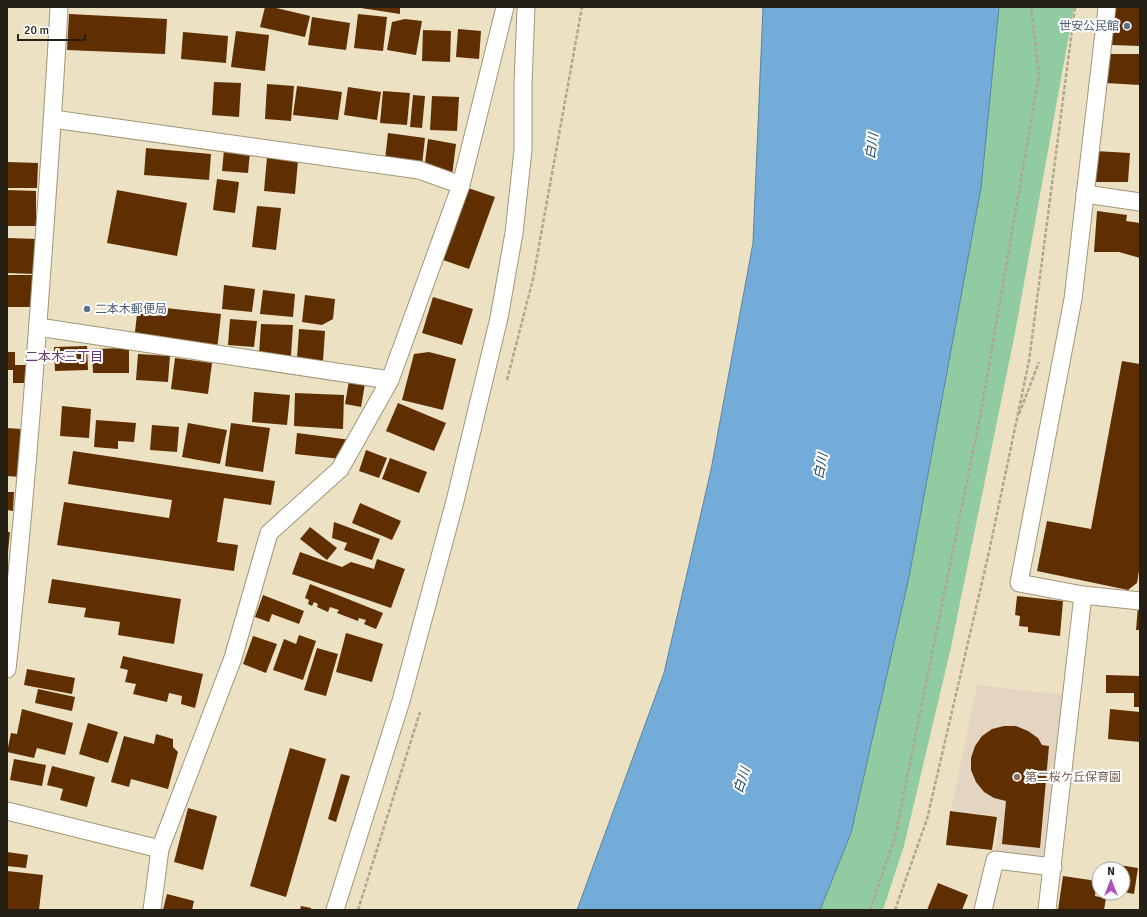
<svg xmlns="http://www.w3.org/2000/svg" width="1147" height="917" font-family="Signika,'Noto Sans JP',sans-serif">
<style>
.education{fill:#e3d5c2}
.green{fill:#91cba1}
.water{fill:#73acd8;stroke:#5b829e}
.building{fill:#5f2f02}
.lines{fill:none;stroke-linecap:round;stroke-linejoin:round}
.street-casing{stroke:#a09679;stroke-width:19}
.path{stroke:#afa68d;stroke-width:2.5;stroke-dasharray:4 2;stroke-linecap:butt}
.street{stroke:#fff;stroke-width:17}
.service-dot{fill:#5c6f8a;stroke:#fff;stroke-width:1.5}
.education-dot{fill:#8d6e63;stroke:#fff;stroke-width:1.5}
.labels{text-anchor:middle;stroke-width:4;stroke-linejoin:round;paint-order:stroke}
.service-label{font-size:12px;fill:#4e5e75;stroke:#fff;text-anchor:end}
.education-label{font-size:12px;fill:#785e54;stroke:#fff;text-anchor:start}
.water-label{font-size:13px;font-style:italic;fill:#1a4564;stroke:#fff}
.neighbourhood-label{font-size:13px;fill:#683a6f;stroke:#fff}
</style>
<rect width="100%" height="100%" fill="#ece1c2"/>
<polygon class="education" points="977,685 1065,695 1047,850 1039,858 996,854 998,816 951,810"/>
<polygon class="green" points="999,7 1074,7 1015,333 951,647 904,846 883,910 820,910 851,833 981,188"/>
<polygon class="water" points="763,7 999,7 981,188 909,577 851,833 820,910 577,910 664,673 711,470 753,243"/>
<g class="building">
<polygon points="265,7 272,7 310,16 305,37 260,27"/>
<polygon points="361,7 400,7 400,14 361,8"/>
<polygon points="1114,7 1140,7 1140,46 1112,45"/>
<polygon points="69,14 167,19 165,54 67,50"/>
<polygon points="358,14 387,17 383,51 354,48"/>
<polygon points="312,17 350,23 346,50 308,45"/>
<polygon points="405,19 422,21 416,55 387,50 392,22"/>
<polygon points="458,29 481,31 479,59 456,57"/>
<polygon points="423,30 451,31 450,62 422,61"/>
<polygon points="236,31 269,35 265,71 231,67"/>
<polygon points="183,32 228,36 226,63 181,59"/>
<polygon points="1106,54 1140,54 1140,85 1105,83"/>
<polygon points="214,82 241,83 239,117 212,115"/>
<polygon points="267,84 294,86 291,121 265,119"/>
<polygon points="297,86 342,92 338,120 293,115"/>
<polygon points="348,87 381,92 377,120 344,115"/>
<polygon points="383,91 410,93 407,125 380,123"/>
<polygon points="413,95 425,96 422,128 410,127"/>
<polygon points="432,96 459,97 457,131 430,130"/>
<polygon points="388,133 425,138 422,165 385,160"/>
<polygon points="428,139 456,144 452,176 424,171"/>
<polygon points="146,148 211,154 209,180 144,175"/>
<polygon points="224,150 250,152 248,173 222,171"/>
<polygon points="1095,151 1130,153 1128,182 1092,182"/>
<polygon points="267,157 298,160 295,194 264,191"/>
<polygon points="7,162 38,163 37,188 7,188"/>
<polygon points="217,179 239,182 235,213 213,210"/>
<polygon points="468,188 495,197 469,269 443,260"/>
<polygon points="7,190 36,191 36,226 7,226"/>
<polygon points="117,190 187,203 177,256 107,243"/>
<polygon points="257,206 281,208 276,250 252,247"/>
<polygon points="1097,211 1127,215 1126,221 1140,223 1140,258 1119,252 1094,252"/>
<polygon points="7,238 38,239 36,274 7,273"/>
<rect x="7" y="275" width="29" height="32"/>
<polygon points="224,285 255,289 252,312 222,309"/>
<polygon points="263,290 295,294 293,317 260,314"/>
<polygon points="305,295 335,299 333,319 322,325 302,322"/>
<polygon points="433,297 473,309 462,345 422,333"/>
<polygon points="138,305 221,314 217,350 134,341"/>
<polygon points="230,319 257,321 254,347 228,345"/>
<polygon points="261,324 293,325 291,356 259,354"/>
<polygon points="299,329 325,331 323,361 297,359"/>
<polygon points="87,346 88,370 55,371 54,347"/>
<polygon points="129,348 129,373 93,373 92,349"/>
<polygon points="7,352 15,352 15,365 27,365 27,383 13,383 13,370 7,370"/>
<polygon points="429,352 456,359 443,410 402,400 414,354"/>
<polygon points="138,354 170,356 168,382 136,380"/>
<polygon points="175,358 212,363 208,394 171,389"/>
<polygon points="1122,361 1140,364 1140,565 1137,583 1128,590 1037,571 1047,521 1091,529"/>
<polygon points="350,375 366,378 361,407 345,404"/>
<polygon points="254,392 290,395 287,425 252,422"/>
<polygon points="295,393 344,395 343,429 294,426"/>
<polygon points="398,403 446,423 434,451 386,431"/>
<polygon points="62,406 91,409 89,438 60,436"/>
<polygon points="96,420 136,423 134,442 118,441 118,449 94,447"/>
<polygon points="188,423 227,430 220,464 182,457"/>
<polygon points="231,423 270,428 263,472 225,466"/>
<polygon points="152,425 179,427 177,452 150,450"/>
<polygon points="7,428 21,429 20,477 7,476"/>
<polygon points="297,433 351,440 341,459 295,454"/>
<polygon points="366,450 387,458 379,478 359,471"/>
<polygon points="73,451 275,481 271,505 224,498 217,542 238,545 234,571 57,545 64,502 169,518 172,500 68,484"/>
<polygon points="390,458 427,472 419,493 382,479"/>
<polygon points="7,492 14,492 13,511 7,510"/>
<polygon points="360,503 401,521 392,540 352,523"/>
<polygon points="334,522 380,539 372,560 344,550 347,543 332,538"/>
<polygon points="310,527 337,548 327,560 300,539"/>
<polygon points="7,532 10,532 8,552 7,552"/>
<polygon points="300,552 342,567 351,562 374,569 377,559 405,569 391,608 292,574"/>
<polygon points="52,579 181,599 174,644 118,635 120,622 84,617 86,608 48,603"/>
<polygon points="310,584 383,613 376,629 364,624 366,620 359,618 358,621 337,613 339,610 330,607 328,612 317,607 318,604 314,602 312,606 308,604 309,600 305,598"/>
<polygon points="263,595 304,611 299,624 272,614 269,622 255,617"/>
<polygon points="1017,596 1063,601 1060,636 1028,632 1028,627 1019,626 1020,616 1015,615"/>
<polygon points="1138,606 1140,607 1140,630 1136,630"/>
<polygon points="346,633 383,644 372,682 336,672"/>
<polygon points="299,635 316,641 303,680 273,670 284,639 296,644"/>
<polygon points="253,636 277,644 266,673 243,664"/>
<polygon points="317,648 338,654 326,696 304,690"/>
<polygon points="123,656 203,674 195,708 181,704 182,696 169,693 167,702 133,694 136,684 125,682 128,670 120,668"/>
<polygon points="27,669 75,678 72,694 24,685"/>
<polygon points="1106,675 1140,676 1140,707 1134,707 1134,693 1106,693"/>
<polygon points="38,689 75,697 72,711 35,703"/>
<polygon points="22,709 73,723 65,755 37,748 34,758 7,752 11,733 17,734"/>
<polygon points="1110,709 1140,712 1140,742 1108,739"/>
<polygon points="88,723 118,732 108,763 79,754"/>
<polygon points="1004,726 1016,726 1028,731 1038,738 1042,745 1049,746 1040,848 1002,844 1006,801 994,798 984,792 976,782 971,770 971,758 975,746 982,736 992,729"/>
<polygon points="156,734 173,739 173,747 178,752 168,789 131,779 129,787 111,782 124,736 154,744"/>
<polygon points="290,748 326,759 286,897 250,886"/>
<polygon points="14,759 46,765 42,786 10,780"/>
<polygon points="52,766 95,777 87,807 60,800 63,789 47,785"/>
<polygon points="341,774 350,776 336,822 328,819"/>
<polygon points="188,808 217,816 203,870 174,862"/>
<polygon points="950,811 997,817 992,850 946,845"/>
<polygon points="7,852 28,855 26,868 7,866"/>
<polygon points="1106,863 1138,868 1134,894 1123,892 1123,869 1105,869"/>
<polygon points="7,871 43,875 39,910 7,910"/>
<polygon points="1063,876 1097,881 1095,896 1106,898 1104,910 1058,910"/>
<polygon points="938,883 968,895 962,910 927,910"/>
<polygon points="167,894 194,901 192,910 163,910"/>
<polygon points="301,906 311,908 311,910 300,910"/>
</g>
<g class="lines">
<defs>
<g id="street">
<polyline points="53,119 419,170 461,185"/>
<polyline points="1085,194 1140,202"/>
<polyline points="38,327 390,380"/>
<polyline points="1083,595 1019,583 1073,299 1107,7"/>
<path d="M7,669C17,580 25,492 32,403C42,271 52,139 59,7"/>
<polyline points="7,811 160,849"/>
<polyline points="152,910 160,849 233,658 269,533 340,469 390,380 461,185 505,7"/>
<polyline points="335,910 401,701 455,501 499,318 514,233 523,150 523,84 526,7"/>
<polyline points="983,910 995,860 1053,867"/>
<polyline points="1047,910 1083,595 1140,601"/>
</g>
</defs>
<use href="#street" class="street-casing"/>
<g class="path">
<polyline points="507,380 533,279 582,7"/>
<polyline points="1019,414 1039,362"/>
<polyline points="358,910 420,712"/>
<polyline points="870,910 895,837 981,412 1039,75 1031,7"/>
<polyline points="895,910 927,819 989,552 1029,361 1075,7"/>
</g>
<use href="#street" class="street"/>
</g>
<g class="service-dot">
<circle cx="1127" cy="26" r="4"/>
<circle cx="87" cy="309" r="4"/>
</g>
<circle class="education-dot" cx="1017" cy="777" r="4"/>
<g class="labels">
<g class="service-label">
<text x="1119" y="30">世安公民館</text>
<text x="95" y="313" text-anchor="start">二本木郵便局</text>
</g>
<g class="education-label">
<text x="1025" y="781">第二桜ケ丘保育園</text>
</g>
<g class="water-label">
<text transform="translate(871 146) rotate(-82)" y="5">白川</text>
<text transform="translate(820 466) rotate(-79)" y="5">白川</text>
<text transform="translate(741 780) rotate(-72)" y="5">白川</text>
</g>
<g class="neighbourhood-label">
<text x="64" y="361">二本木三丁目</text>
</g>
</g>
<rect width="1147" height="917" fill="none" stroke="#242015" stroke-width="16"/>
<g transform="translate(1111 881)"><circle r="19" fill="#ffffff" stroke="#a7a6a1"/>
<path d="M0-3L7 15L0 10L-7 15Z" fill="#ae52bd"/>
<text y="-6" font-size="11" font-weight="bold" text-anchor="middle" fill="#242015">N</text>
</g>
<path d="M18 34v6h67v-6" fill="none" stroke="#242015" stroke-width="2"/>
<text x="24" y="34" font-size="12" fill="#242015" stroke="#ffffff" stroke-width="3" paint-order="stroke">20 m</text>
</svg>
